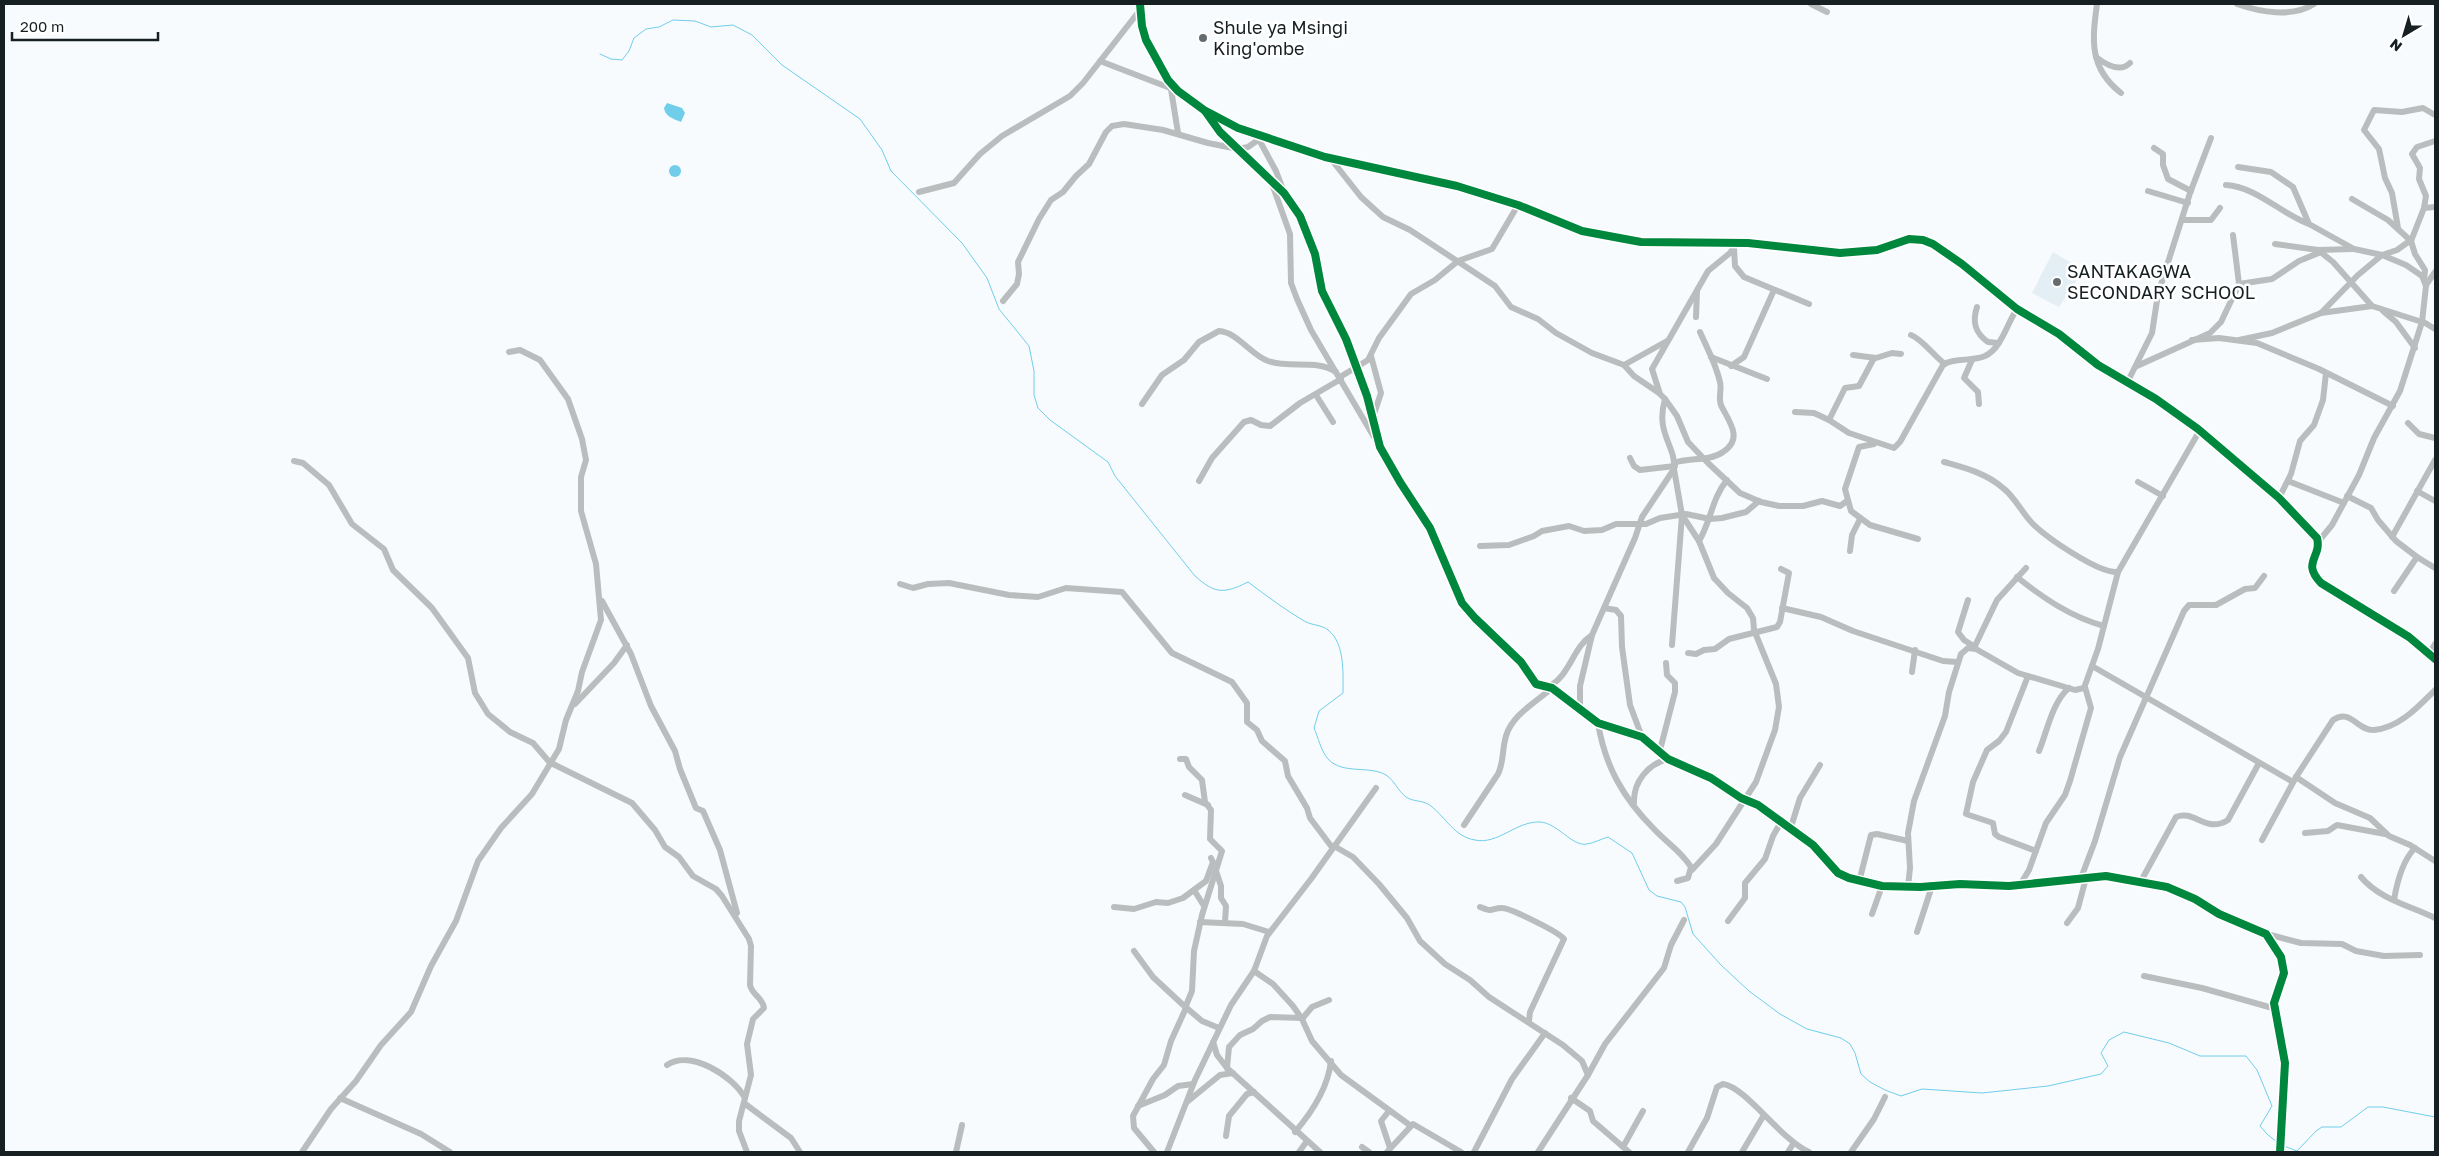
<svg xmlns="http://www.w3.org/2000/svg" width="2439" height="1156" font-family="'Golos Text',sans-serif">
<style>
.built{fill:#e3eff5}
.water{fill:#70ceeb}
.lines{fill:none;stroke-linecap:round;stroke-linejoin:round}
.stream{stroke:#70ceeb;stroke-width:1}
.minor{stroke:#babdbe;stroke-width:6}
.cycleway-casing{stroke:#fff;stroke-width:11}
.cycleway{stroke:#00873e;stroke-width:8}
.poi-dot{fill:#656c6f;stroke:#fff;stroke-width:2}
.labels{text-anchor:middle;stroke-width:5;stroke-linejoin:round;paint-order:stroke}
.poi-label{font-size:18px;fill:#161f22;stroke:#fff;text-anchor:start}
</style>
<rect width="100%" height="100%" fill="#f8fbfd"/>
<polygon class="built" points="2053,252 2083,270 2059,307 2032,293"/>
<g class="water">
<path d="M667,103L682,108L685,113L681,122C673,119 665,116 664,108Z"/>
<circle cx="675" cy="171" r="6"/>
</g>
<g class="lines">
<g class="stream">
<path d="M600,54L611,59L622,60L629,51L634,38L646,29L659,27L673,20L695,21L711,27L733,25L752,35L782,65L860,119L882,150L891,171L962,243L987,278L999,309L1029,346L1034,371V395L1038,408L1050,420L1108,462L1115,476L1195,576C1215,594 1224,594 1248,582C1267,596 1285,610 1306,622C1312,625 1322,625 1328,630C1345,643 1343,673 1343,693L1319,711L1314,728C1318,737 1321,751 1328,759C1343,775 1369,765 1386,775C1394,780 1398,791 1406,797C1413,802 1424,800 1431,806C1446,818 1455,837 1475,840C1498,845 1516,821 1540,822C1558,823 1572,847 1587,844C1594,843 1601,839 1608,837L1632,853L1649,890L1657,896L1681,902L1685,907L1693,934L1721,965L1749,991L1780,1014L1807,1029L1841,1038L1850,1044L1855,1053L1861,1074L1870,1082L1885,1090L1901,1096L1922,1089L1982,1093L2048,1086L2101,1074L2108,1066L2101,1053L2109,1040L2124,1032L2169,1043L2200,1056H2246L2257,1070L2272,1106L2260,1126L2267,1134L2278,1143"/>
<polyline points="2284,1146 2297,1151 2316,1131 2322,1127 2341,1127 2368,1107 2383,1107 2435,1117"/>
</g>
<g class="minor">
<path d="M1140,4L1142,26L1146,40L1168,80L1178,91L1204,110L1238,128L1325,157L1457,186L1518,205L1582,231L1641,242L1748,243L1840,253L1877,250L1909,239L1923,240L1933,244L1962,264L2017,309L2059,334L2098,365L2156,399L2198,429L2279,498L2317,538C2322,558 2301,562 2321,583L2409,637L2435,659"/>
<polyline points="1811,4 1827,12"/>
<path d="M2097,4C2092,40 2089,68 2121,93"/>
<path d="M2237,4C2260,12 2292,18 2314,4"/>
<path d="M2096,57C2105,64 2120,73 2130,63"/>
<polyline points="1100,61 1178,91"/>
<polyline points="1171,89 1178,133"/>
<polyline points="1205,111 1220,132 1284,193 1300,216 1315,254 1322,291 1346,339 1367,396 1380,447 1400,482 1430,528 1462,603 1475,618 1521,662 1536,684 1552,688 1598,723 1642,737 1668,759 1711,778 1741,798 1758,805 1813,845 1838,873 1849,878 1882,886 1920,887 1960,884 2009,886 2106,876 2167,887 2195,899 2219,914 2266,934 2281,957 2284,973 2274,1003 2285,1063 2280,1152"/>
<polyline points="1257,136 1276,171 1284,192"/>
<polyline points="2154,148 2163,154 2163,165 2168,179 2191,191"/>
<polyline points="1331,159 1361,197 1383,217 1410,230 1486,280 1495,286 1511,307 1538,319 1556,333 1592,353 1624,365 1634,376 1659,393"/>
<polyline points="2238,167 2271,172 2293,187 2309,224 2354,249 2382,255 2406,265 2422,276 2426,286 2422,322 2400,391 2374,438 2359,475 2332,525 2318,542"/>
<polyline points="1271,181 1290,234 1291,283 1297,299 1311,330 1374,437"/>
<path d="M2226,185C2257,187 2281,214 2309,224"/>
<polyline points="2148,191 2188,203"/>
<polyline points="919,192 954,183 980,154 1002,136 1070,96 1083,83 1140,10"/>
<polyline points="2352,199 2388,220 2411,241"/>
<polyline points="2424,208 2435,207"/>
<polyline points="2183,220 2211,220 2220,208"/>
<polyline points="2398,228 2392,193 2385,178 2379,149 2364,130 2374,110 2402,112 2423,108 2435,115"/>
<polyline points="2275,244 2318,250 2353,249"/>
<polyline points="1734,248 1735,266 1744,277 1809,304"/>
<polyline points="2318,250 2333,262 2372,306 2422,322"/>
<polyline points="2424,280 2425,270 2415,254 2411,241 2424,208 2426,196 2419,179 2420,168 2412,154 2417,147 2435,141"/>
<polyline points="2239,284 2272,279 2299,261 2321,252"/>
<polyline points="2426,285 2435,272"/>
<polyline points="1003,301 1017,284 1019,274 1018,262 1039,219 1051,200 1063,192 1076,176 1089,164 1106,132 1112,126 1124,124 1163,130 1208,143 1238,149 1248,147 1258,140"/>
<path d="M1977,307C1972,322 1975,333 1988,342L1998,343"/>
<polyline points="2383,311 2396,322 2415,348"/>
<polyline points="2321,313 2372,306"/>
<polyline points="1696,317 1697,292"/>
<polyline points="2422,321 2435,329"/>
<path d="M1911,335C1922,339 1934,356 1945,364"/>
<polyline points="2192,340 2219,338 2257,343 2319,369 2393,406"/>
<polyline points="2239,340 2272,333 2321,313 2358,275 2382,255 2397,250 2411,240"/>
<polyline points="1853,355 1876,358 1892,353 1901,354"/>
<polyline points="1371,356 1381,393 1373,417"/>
<polyline points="1711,357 1767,379"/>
<path d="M1874,358L1859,386L1845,388L1829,420L1849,433L1894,448L1900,442L1943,365C1954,357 1972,362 1985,356C2002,348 2007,323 2017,309"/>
<polyline points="1972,360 1964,378 1978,392 1979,404"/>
<polyline points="1624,365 1667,341"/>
<polyline points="1731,366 1744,357 1774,290"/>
<polyline points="2137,366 2210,333 2221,322 2239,284 2233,235"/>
<polyline points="1340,377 1368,360 1379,338 1411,294 1435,280 1458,261 1492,249 1518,205"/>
<polyline points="2127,383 2152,333 2158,294 2190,193 2211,138"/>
<polyline points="1316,395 1333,422"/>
<polyline points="1665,399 1677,416 1688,442 1708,463 1740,493 1761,502 1779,506 1803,506 1822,501 1840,506 1847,501"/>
<path d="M1142,404L1162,375L1184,360L1199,342L1219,331C1237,332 1251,355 1268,361C1289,369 1317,359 1336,372"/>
<polyline points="1795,412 1814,413 1829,420"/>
<polyline points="2408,423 2419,434 2435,438"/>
<polyline points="1874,444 1859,447 1845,489 1851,511 1870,525 1918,539"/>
<polyline points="1630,458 1634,466 1640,470 1675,466"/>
<polyline points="294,461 303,463 329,485 352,524 384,549 393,570 432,608 468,658 475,693 488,714 510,732 533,743 551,764"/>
<path d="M1944,462C1965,468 1986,473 2003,488C2015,497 2022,513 2032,523C2046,537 2099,574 2118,572"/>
<path d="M1674,463C1689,457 1709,462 1723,452C1745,438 1727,419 1721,405C1718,398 1722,389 1720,382C1716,364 1707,348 1700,332"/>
<polyline points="1674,469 1682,515 1699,541 1714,578 1728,593 1747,608 1753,618 1754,630 1776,684 1779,707 1775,730 1756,782 1716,844 1692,870"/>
<polyline points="1199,481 1212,458 1244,422 1251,420 1261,425 1270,426 1300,403 1341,379"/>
<polyline points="2288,481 2344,503"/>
<polyline points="2138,482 2163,496"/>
<polyline points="2417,491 2435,501"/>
<polyline points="2347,496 2371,508 2378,520 2396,541 2417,557 2435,568"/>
<polyline points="2279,498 2291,474 2300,441 2314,425 2323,400 2326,373"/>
<polyline points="2392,537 2435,460"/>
<path d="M1699,541C1711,521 1712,498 1727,480"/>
<polyline points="1480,546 1509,545 1534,536 1542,531 1569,526 1584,531 1602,530 1616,524 1646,524 1660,518 1686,514 1710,519 1722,518 1746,512 1759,501"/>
<polyline points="1850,551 1852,535 1860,519"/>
<path d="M2017,577C2043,598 2071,617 2104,626"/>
<polyline points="900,584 913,588 928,584 949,583 1009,595 1038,597 1066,588 1122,592 1172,653 1232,682 1247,703 1247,722 1257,730 1262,741 1285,761 1288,776 1307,808 1310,818 1331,846"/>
<polyline points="2394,591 2417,557"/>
<polyline points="1968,600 1958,632 1964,640 1975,647"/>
<polyline points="602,601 631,654 651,706 675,751 680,769 696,808 703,811 720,850 737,913"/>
<polyline points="1604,608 1616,610 1621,616 1622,647 1630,705 1642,737"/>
<polyline points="1782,608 1821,617 1853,631 1943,661 1957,662"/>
<polyline points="1672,645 1682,515"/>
<polyline points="1974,648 1997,600 2026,568"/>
<polyline points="1688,653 1696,654 1704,650 1715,649 1729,639 1777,627 1780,622 1789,573 1781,569"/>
<polyline points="2429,654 2435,644"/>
<polyline points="2092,666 2293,782"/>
<polyline points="1912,672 1915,650"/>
<polyline points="2028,676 2006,732 1999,741 1987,750 1973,782 1966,814 1993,823 1995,834 1999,837 2036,851"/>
<path d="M1548,687C1571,675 1572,648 1592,635"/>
<polyline points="575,704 614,663 627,645"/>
<path d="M1580,710V686L1592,635L1635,538L1642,517L1674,469C1676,445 1655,434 1665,399L1660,394L1652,369L1708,271L1730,253L1737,242"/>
<path d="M1598,723C1605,766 1623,798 1654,829C1667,843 1681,851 1691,867L1688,878L1677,881"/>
<polyline points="1660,750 1675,692 1675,683 1667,675 1666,663"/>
<path d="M2039,751C2047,732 2052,702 2069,688"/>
<polyline points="1180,759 1186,759 1189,767 1202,780 1205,802 1211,810 1210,839 1222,851 1202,915 1194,951 1192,991 1185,1008"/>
<path d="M551,763L632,803L655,830L665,847L679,857L693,876L716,889L722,896L749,939L751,946L750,985C752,995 763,998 764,1008L753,1019L747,1044L751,1075L739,1121V1131L747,1152"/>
<polyline points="2296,777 2335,803 2370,818 2389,836 2410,845 2435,861"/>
<polyline points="1185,795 1208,805"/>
<path d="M1634,803C1633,782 1648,764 1668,759"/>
<path d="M1464,825L1498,774C1504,762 1502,749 1506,736C1512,715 1536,702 1552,688"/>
<polyline points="1791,827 1800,798 1820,765"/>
<polyline points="2305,833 2328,831 2337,825 2385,834"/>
<path d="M2262,840L2296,777L2333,720C2351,708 2357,731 2374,730C2399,728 2419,706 2435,690"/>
<polyline points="1334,846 1353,857 1379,884 1407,918 1420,941 1445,964 1470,980 1489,997 1563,1045 1582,1061 1588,1075"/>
<polyline points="1216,871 1221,886 1221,898 1226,906 1225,922"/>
<path d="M2361,877C2379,899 2411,906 2435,918"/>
<polyline points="2081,878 2095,841 2120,757 2184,611 2189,605 2216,605 2245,589 2255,588 2264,576"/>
<path d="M2141,881L2176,817C2194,809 2206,834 2228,820L2259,763"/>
<polyline points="1859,882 1871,835 1877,834 1908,841"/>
<polyline points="2020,885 2029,870 2046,823 2065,795 2070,781 2091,708 2085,687"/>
<polyline points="1908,887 1910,868 1908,833 1914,801 1945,716 1949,692 1961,654 1968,648 1976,649 2018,673 2075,690 2084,688 2098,649 2118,572 2200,430"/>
<polyline points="1194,890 1204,906"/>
<path d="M2394,900C2397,882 2403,860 2415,848"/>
<polyline points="1114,907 1134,909 1156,902 1168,903 1183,898 1206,881 1213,862 1211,858"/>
<path d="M1480,907C1494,913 1491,908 1502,908C1510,908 1559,932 1564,939L1530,1012L1529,1021"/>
<polyline points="1872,914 1882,886"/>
<polyline points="1728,921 1745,898 1745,883 1765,859 1773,836 1782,820"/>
<polyline points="1200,922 1243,924 1269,932"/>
<polyline points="2067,923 2078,908 2086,878"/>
<polyline points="1917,932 1932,886"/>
<polyline points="2267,934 2301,943 2342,944 2356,951 2384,956 2420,955"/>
<polyline points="1134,951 1153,977 1182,1004 1202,1021 1219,1028"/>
<polyline points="1254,971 1273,984 1293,1006 1302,1019 1312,1041 1341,1075 1411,1126"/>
<polyline points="2144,976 2202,988 2276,1009"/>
<polyline points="1302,1019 1312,1007 1329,1000"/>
<polyline points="1213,1042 1217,1055 1227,1068 1320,1152"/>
<path d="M667,1065C690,1049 733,1076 745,1098"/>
<polyline points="1227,1068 1229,1047 1240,1035 1253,1029 1262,1021 1270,1017 1302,1018"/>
<polyline points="340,1098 421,1134 450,1152"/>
<polyline points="1571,1098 1590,1111 1593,1121 1629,1152"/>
<polyline points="1187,1102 1220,1075 1233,1073"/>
<polyline points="744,1103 791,1138 800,1152"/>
<polyline points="1138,1106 1165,1095 1178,1086 1193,1084"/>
<polyline points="1389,1111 1381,1121 1390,1148"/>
<path d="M1295,1132C1313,1111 1328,1088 1331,1061"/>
<polyline points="1226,1136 1229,1116 1247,1094 1254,1092"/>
<polyline points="1362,1147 1369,1152"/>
<polyline points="1623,1147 1643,1111"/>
<polyline points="302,1152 331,1109 356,1081 381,1045 411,1012 431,966 456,921 478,861 501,828 532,794 559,749 566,720 578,691 582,672 601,620 596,564 581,511 581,477 586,460 582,439 568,399 540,360 520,350 509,352"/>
<polyline points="956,1152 962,1125"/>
<polyline points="1154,1152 1134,1128 1133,1116 1153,1079 1164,1065 1171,1041 1186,1008"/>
<polyline points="1167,1152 1195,1080 1231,1005 1254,971 1267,936 1311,879 1376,788"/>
<polyline points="1299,1152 1307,1141"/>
<polyline points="1387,1152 1413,1124 1461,1152"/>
<polyline points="1474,1152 1512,1079 1545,1033"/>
<polyline points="1538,1152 1588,1075 1605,1044 1664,968 1671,945 1684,920"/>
<path d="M1688,1152L1707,1118L1717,1087L1723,1084C1746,1087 1781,1140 1809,1152"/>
<polyline points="1742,1152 1764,1115"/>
<polyline points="1788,1152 1793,1144"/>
<polyline points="1851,1152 1874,1119 1885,1097"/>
</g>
<defs>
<g id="cycleway">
<path d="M1140,4L1142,26L1146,40L1168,80L1178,91L1204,110L1238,128L1325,157L1457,186L1518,205L1582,231L1641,242L1748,243L1840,253L1877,250L1909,239L1923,240L1933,244L1962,264L2017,309L2059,334L2098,365L2156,399L2198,429L2279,498L2317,538C2322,558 2301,562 2321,583L2409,637L2435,659"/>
<polyline points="1205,111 1220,132 1284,193 1300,216 1315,254 1322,291 1346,339 1367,396 1380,447 1400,482 1430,528 1462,603 1475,618 1521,662 1536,684 1552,688 1598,723 1642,737 1668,759 1711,778 1741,798 1758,805 1813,845 1838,873 1849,878 1882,886 1920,887 1960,884 2009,886 2106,876 2167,887 2195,899 2219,914 2266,934 2281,957 2284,973 2274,1003 2285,1063 2280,1152"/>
</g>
</defs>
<use href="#cycleway" class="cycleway-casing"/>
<use href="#cycleway" class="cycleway"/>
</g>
<g class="poi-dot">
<circle cx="1203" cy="38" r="5"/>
<circle cx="2057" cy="282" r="5"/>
</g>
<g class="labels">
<g class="poi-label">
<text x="1213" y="34">Shule ya Msingi<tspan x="1213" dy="21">King'ombe</tspan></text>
<text x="2067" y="278">SANTAKAGWA<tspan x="2067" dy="21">SECONDARY SCHOOL</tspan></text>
</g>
</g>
<rect width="2439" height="1156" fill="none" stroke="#161f22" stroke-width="10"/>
<g transform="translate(2404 35) rotate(218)" stroke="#ffffff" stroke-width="4" paint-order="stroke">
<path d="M0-4L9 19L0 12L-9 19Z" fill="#161f22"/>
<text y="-8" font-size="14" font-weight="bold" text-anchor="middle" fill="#161f22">N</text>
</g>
<path d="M12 32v8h146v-8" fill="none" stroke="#161f22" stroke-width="2.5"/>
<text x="20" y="32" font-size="15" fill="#161f22" stroke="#ffffff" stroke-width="4" paint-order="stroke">200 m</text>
</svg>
